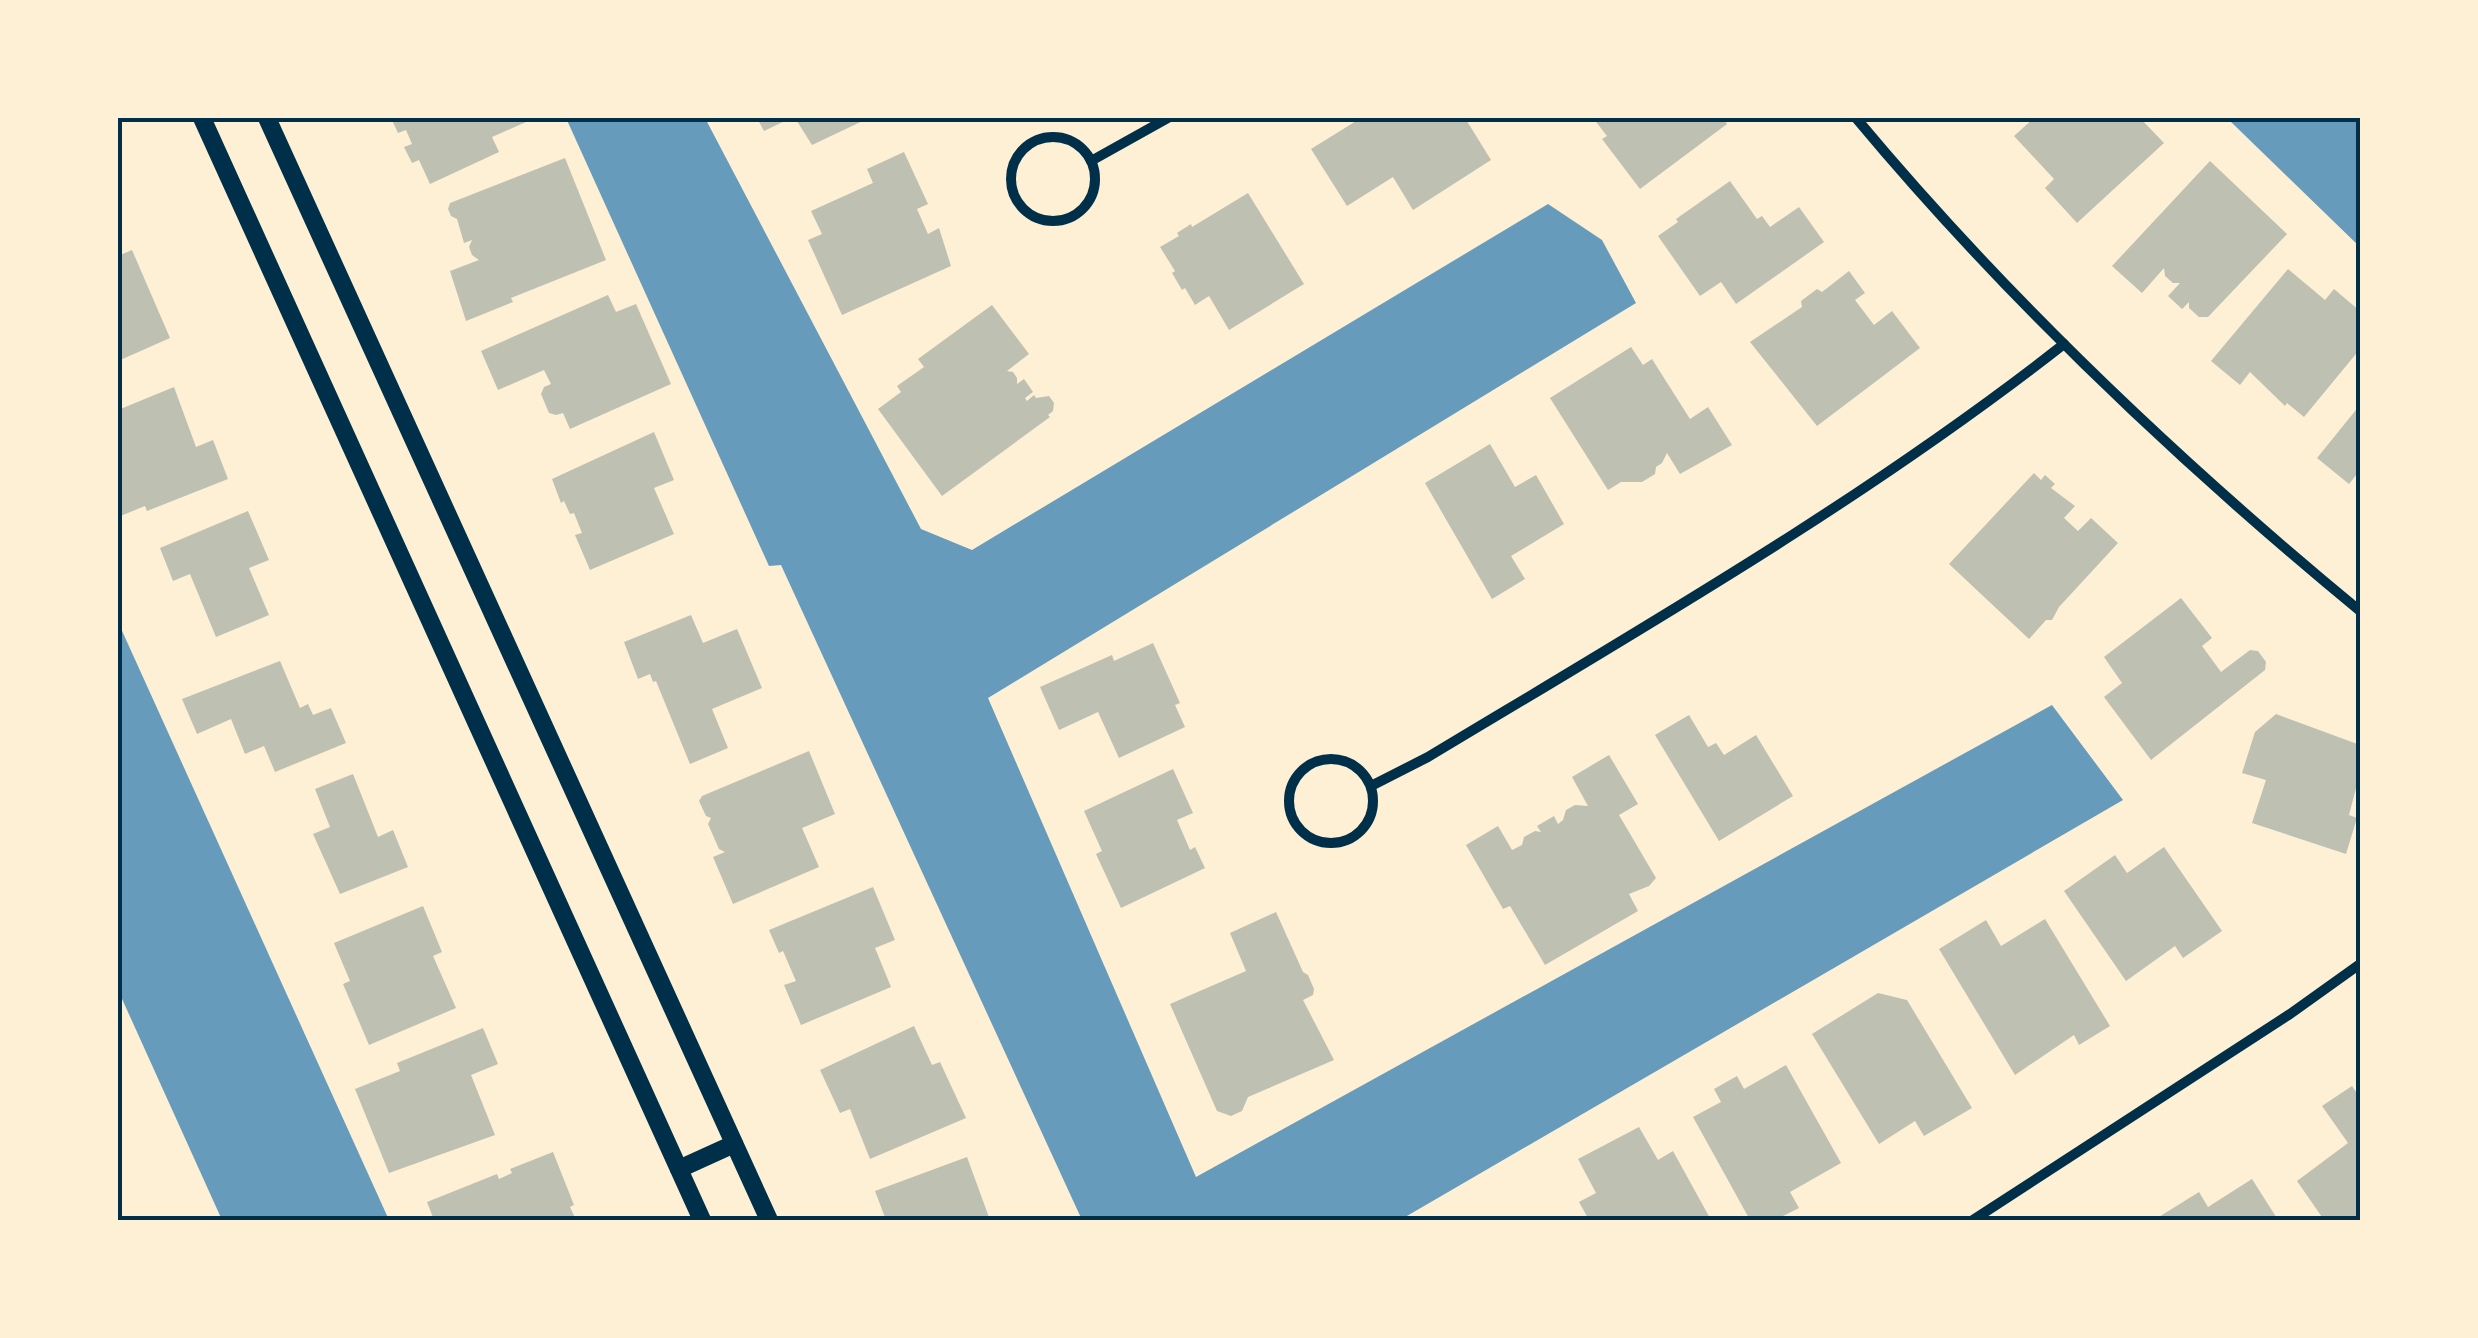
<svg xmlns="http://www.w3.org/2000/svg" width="2478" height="1338" font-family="'Times New Roman',serif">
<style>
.water{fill:#669bbc}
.building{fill:#bec0b2}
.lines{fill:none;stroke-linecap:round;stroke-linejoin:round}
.minor{stroke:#003049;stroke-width:10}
.tertiary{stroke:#003049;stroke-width:18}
.neatline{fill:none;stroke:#003049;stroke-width:4}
</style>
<rect width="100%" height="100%" fill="#fdf0d5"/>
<g class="water">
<polygon points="566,118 705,118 921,529 972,550 1548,204 1602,240 1636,303 988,698 1196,1177 2052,705 2123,800 1400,1220 1082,1220 781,565 769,566"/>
<polygon points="2227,118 2360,118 2360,247 2228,119"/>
<polygon points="118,622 389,1220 222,1220 118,990"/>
</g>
<g class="building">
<polygon points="391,118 535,118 492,137 499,152 430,184 419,160 412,163 404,147 412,144 406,130 398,133"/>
<polygon points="757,118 791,118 764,131"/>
<polygon points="795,118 869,118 812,145"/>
<polygon points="1361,118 1465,118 1491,160 1413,210 1393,177 1347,206 1311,149"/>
<polygon points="1593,118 1723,118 1727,124 1640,189 1602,139 1607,136"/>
<polygon points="2034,118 2140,118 2164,143 2077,223 2045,188 2054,179 2014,136"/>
<polygon points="904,152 928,204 917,209 928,234 939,228 951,266 842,315 808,240 822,234 811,211 873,183 867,169"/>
<polygon points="565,158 606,260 511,298 513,302 466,321 450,271 479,260 472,255 469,247 472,240 464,243 457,219 451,216 448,209 450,203"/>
<polygon points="2210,161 2287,234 2208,317 2199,317 2189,308 2189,302 2182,309 2168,296 2180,283 2173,283 2165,276 2164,268 2142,293 2112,266"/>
<polygon points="1730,181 1757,219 1762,216 1770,227 1799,207 1824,242 1736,304 1721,282 1700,296 1658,236 1678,222 1676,219"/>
<polygon points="1248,193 1304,284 1229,330 1209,296 1195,305 1185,288 1182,290 1172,273 1175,271 1160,247 1179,236 1177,233 1191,224 1192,227"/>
<polygon points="132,250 170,338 118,361 118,256"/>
<polygon points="2288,269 2325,300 2334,289 2360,311 2360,349 2304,417 2287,403 2285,406 2250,372 2240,385 2211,361"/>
<polygon points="1849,271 1865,293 1855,300 1874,325 1892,311 1920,348 1817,426 1750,342 1802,307 1801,301 1817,289 1822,292"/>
<polygon points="608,295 616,312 636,304 671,384 570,429 563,413 556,415 549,413 541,394 544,387 551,384 544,370 498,390 481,351"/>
<polygon points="992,305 1029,354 1007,371 1013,372 1017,378 1017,384 1024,379 1033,392 1025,398 1027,401 1034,395 1036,398 1049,396 1054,403 1053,411 1048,415 1050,417 942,496 878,409 901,392 897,386 924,367 918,359"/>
<polygon points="1631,347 1643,365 1652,359 1690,419 1708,407 1732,445 1680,474 1667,453 1662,463 1656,467 1655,474 1642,482 1621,482 1608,490 1550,398"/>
<polygon points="174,387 196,447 213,440 228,479 147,511 145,506 118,517 118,410"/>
<polygon points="2360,405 2360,470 2349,484 2317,458"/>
<polygon points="654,432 674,480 654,488 674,534 590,570 575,535 582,533 574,513 570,514 564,501 561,503 552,479"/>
<polygon points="1490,444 1515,487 1536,475 1564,524 1511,556 1525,579 1492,599 1425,483"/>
<polygon points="2034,473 2041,480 2045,475 2055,484 2051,488 2075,506 2064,518 2078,531 2091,518 2118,543 2059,607 2052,620 2046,620 2029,639 1949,564"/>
<polygon points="248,511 269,560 249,568 269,615 216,637 190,574 173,581 160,548"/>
<polygon points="2181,598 2212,638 2202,646 2221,672 2250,650 2258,651 2266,662 2265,670 2151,760 2104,697 2122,683 2104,657"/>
<polygon points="691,615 703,643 737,629 762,688 712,709 728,748 690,764 656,681 653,682 650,674 638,679 624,642"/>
<polygon points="1153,643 1180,703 1175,705 1185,727 1119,758 1098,712 1059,730 1040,687 1112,655 1114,661"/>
<polygon points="280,661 300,708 308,704 313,715 331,708 346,743 275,772 264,746 245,754 231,719 197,734 182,699"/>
<polygon points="2276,714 2360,745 2360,773 2349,815 2357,818 2346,854 2252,823 2266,780 2242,773 2255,732"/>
<polygon points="1689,715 1708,747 1716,743 1724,755 1756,735 1793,796 1719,841 1655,735"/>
<polygon points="809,751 835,814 802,828 819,867 733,904 713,857 725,852 719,849 708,824 711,818 706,816 699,801 702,796"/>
<polygon points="1609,755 1638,804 1619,815 1656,878 1649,886 1629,894 1638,911 1545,965 1510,906 1503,909 1466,845 1498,826 1512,850 1522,845 1524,837 1535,831 1541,832 1537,826 1554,816 1558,824 1563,820 1566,810 1575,805 1588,806 1572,777"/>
<polygon points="1173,769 1193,813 1177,820 1190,850 1195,847 1205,868 1121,908 1096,854 1102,851 1084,811"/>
<polygon points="353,774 378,837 393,830 408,867 340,894 313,834 330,827 315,789"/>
<polygon points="2164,847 2222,931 2183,958 2175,946 2126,981 2064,891 2115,855 2127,873"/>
<polygon points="873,887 895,940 875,948 891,987 801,1025 784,985 796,981 783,951 779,953 769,930"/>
<polygon points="423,906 442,952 433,956 456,1008 369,1045 343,984 350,981 334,943"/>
<polygon points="1276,912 1303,972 1308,975 1314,989 1313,995 1303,1000 1334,1060 1248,1097 1242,1111 1231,1116 1217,1111 1170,1004 1246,971 1230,933"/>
<polygon points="2045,919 2110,1026 2079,1045 2074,1035 2015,1075 1939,949 1986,920 2001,946"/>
<polygon points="1878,993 1907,1000 1972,1108 1924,1136 1915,1121 1879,1144 1812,1034"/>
<polygon points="914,1026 932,1065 940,1062 966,1118 870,1159 850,1109 840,1113 820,1070"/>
<polygon points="483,1028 498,1064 471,1075 495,1135 389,1173 355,1089 400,1071 397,1063"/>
<polygon points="1786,1065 1841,1163 1790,1192 1799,1208 1775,1220 1750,1220 1693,1117 1721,1102 1714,1089 1737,1076 1744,1089"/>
<polygon points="2352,1086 2360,1098 2360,1220 2324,1220 2297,1181 2348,1143 2322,1106"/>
<polygon points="1639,1127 1658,1160 1673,1151 1711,1220 1589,1220 1579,1202 1596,1193 1578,1159"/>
<polygon points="553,1152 574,1205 570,1207 576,1220 434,1220 427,1202 497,1174 499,1179 512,1173 510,1169"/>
<polygon points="967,1157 990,1220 886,1220 875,1191"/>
<polygon points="2252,1179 2278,1220 2154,1220 2199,1192 2208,1207"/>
</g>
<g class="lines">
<g class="minor">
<path d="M1856,118C2007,299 2178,461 2360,611"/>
<circle cx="1053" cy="179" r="42"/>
<polyline points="1091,161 1168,118"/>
<circle cx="1331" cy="801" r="42"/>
<path d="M1371,786L1428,757C1644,627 1865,500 2064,344"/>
<polyline points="1973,1220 2290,1014 2360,964"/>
</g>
<g class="tertiary">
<polyline points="202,118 702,1220"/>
<polyline points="267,118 769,1220"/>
<polyline points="679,1169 734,1144"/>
</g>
</g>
<rect width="2478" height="1338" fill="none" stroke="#fdf0d5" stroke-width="240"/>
<rect x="120" y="120" width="2238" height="1098" class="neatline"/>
</svg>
